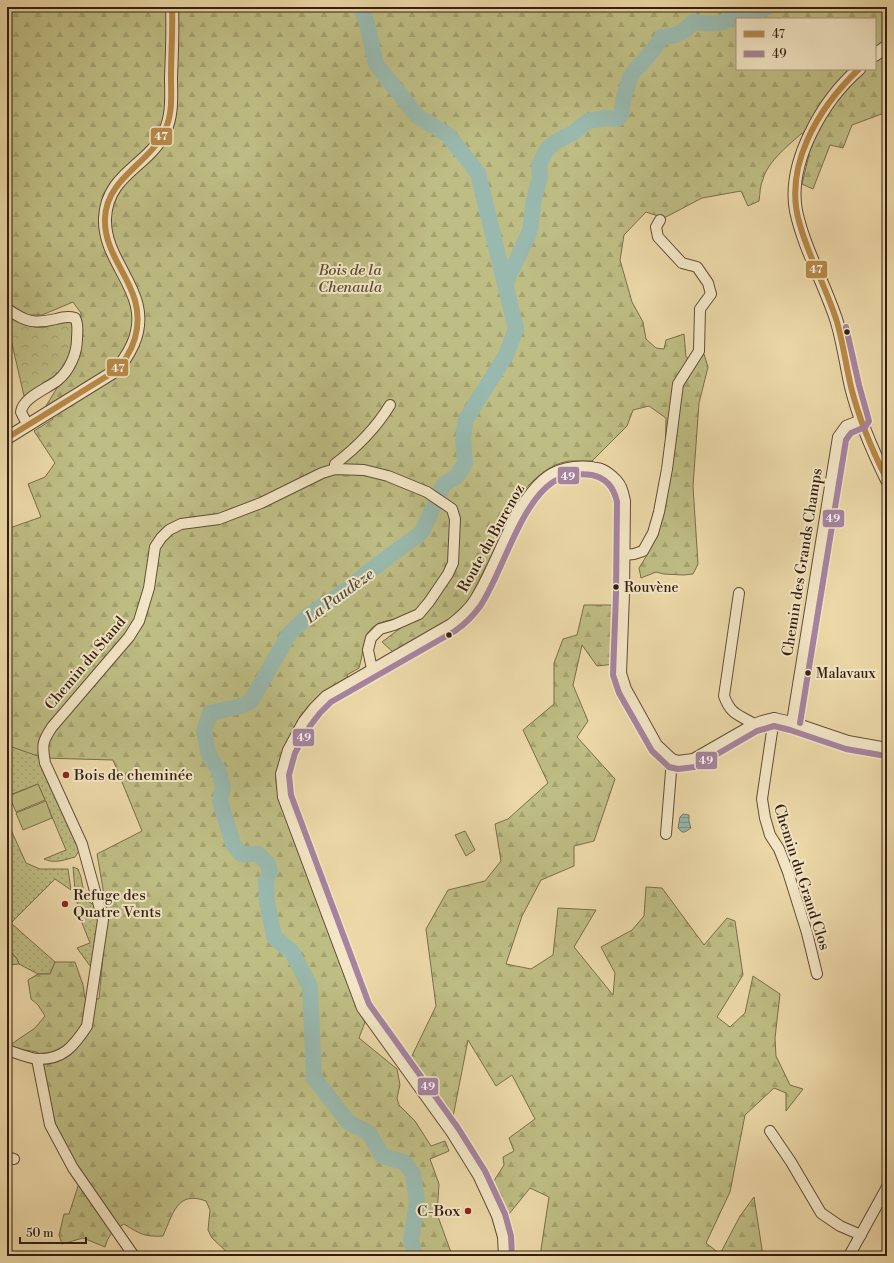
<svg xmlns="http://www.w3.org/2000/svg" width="894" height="1263" font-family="'Libre Bodoni',serif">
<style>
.grass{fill:url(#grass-dots);stroke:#796e4b}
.forest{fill:url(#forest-firs);stroke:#796e4b;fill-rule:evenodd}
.park{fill:url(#park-crowns);stroke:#796e4b}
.garden{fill:#bebd83;stroke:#796e4b}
.water{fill:url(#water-rules);stroke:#717b70}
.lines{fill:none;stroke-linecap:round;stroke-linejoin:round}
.river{stroke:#99b9ae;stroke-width:16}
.minor-casing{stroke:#624d38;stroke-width:12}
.tertiary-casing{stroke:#624d38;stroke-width:14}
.minor{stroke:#f3e6c6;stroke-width:10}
.tertiary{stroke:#f3e6c6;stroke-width:12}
.bus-1-casing{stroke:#f3e6c6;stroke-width:9}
.bus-2-casing{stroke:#f3e6c6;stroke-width:9}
.bus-1{stroke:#b88947;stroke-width:6}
.bus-2{stroke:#a684a0;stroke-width:6}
.bus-dot{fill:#341f13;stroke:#f3e6c6;stroke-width:1.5}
.poi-dot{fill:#8f2418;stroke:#f3e6c6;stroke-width:1.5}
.labels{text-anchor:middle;stroke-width:4;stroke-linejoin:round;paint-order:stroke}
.bus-label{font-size:14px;fill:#341f13;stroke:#f3e6c6;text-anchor:start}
.park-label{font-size:15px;font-style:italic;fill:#5d4e35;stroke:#f3e6c6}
.street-label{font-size:15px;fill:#341f13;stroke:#f3e6c6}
.poi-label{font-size:15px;fill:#341f13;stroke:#f3e6c6;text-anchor:start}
.water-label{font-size:16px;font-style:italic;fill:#524d42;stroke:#f3e6c6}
.line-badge{stroke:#f3e6c6;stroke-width:1.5}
.badge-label{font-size:11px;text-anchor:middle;font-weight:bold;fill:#fff}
</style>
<defs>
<pattern id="grass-dots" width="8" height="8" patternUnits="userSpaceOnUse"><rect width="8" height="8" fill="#bebd83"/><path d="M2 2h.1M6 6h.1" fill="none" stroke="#a4a270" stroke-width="1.8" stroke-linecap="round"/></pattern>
<pattern id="forest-firs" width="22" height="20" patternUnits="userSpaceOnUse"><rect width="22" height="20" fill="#bebd83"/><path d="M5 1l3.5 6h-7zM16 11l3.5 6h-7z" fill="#a4a270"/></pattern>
<pattern id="park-crowns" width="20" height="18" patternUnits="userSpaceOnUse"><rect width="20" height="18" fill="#bebd83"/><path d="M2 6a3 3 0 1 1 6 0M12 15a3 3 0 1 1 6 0" fill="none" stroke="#a4a270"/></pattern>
<pattern id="water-rules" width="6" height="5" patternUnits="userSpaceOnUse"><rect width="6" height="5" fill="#99b9ae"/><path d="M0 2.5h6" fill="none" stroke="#7e968c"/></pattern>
</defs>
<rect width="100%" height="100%" fill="#ecd8a7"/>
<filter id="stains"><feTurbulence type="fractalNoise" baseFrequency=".005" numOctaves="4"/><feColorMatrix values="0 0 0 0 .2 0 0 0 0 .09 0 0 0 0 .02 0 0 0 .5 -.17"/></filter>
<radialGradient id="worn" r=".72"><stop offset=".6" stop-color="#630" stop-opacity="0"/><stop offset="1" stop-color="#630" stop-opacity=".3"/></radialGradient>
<g class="grass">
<path d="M7,745L39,756L44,774L76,840L79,851L75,857C64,860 54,864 44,859L66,850L38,784L7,796Z"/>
<polygon points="7,821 26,863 40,869 68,869 71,890 55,879 11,923 55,962 50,974 38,974 19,964 17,959 7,947"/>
<polygon points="73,867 78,869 81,877 85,899 95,906 99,916 93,970 77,948 90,943 80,918 84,913 76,901"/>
</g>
<g class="forest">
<path d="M7,7H887V112L852,125L843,148L830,145L813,189L802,184L809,155L802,133C789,145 768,161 763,179C760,185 760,194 759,201L748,206L741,191L702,198L664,218L646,212L624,235L620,260L632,302L643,322L646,339L656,348L664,349L666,340L684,334L686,357L697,362L704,354L708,367L699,403L693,486L698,564L693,574L684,575L664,574L656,572L641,578L639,568L647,555L657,532L664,506L666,418L649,406L633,410L627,426L592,461C584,461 577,461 569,461C550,464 534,478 523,492L471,596L462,609L450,619L393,652L382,642L402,627L396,619C360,624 367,640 359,668L347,675L348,678C339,684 328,689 320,696C301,713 277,753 276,779C276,785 278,792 278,797L338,956L365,1022L359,1038L397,1069L400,1085L397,1098L399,1105L415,1121L431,1146L445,1141L449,1151L430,1159L439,1184L437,1214L452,1255L454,1256H231L212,1238L208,1230L210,1210L206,1201C177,1190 173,1214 163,1236C144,1237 140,1234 124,1224C113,1230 108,1236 105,1247L83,1238L62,1244L59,1235L64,1214H69L81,1177L56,1126L37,1052L7,1047L35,1028L45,1016L38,1005L31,999L28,980L38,974H50L55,962H75L83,985L85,998L99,999L107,912L97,854L142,831L113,760L43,758L7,745V529L41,517L28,484L45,477L55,463L34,431L53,419L46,406L60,383L78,360L81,313L73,302L42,315H27L7,302ZM737,19H875V69H737Z"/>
<polygon points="584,605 620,605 615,664 597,666 582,645 573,685 588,721 577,737 615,779 594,841 574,846 574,866 541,880 522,916 506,964 531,969 553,955 558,908 596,910 574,947 613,995 615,973 601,947 632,930 644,916 646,887 662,888 704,945 727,918 735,921 743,975 717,1017 730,1027 745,1013 753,976 780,994 775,1038 776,1056 790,1085 803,1089 786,1111 786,1093 774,1088 745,1115 730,1192 706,1243 720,1254 740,1216 754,1197 763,1256 540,1256 549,1197 530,1188 509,1214 492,1184 504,1165 503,1157 514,1151 509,1138 535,1119 512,1075 496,1086 468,1040 452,1122 409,1062 436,1006 426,929 448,890 485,881 501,861 495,824 508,819 548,783 523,730 554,704 554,663 563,639 577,635"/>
<polygon points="7,947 17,959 19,964 7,965"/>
</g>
<path class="park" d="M7,316C18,323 32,329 45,327C55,325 63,321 73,320L75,337L67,364L52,381L24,396L7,322Z"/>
<g class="garden">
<polygon points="38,784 45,800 16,812 9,796"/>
<polygon points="46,801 52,818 23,830 16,813"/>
<polygon points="465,831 475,850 466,856 455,835"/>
</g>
<polygon class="water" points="683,814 689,815 689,822 691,828 685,832 682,832 678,828 680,817"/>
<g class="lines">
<g class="river">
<polyline points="361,7 367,24 376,64 417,116 448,135 478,173 516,329 506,355 466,419 463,438 465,463 457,476 444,484 422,532 372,569 348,589 309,615 289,634 251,701 241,706 210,713 204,731 209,755 218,769 223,787 220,801 233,844 241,854 258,854 268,864 270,872 266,881 267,902 274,937 292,952 310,987 314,1078 348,1122 369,1133 382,1156 404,1162 413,1174 417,1202 411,1240 415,1256"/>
<path d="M506,282L530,231L534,199L540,177L539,165L547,149L557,141L573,133L588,121L606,118L617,119L621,115L624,97L631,75L653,50L662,37C677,36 683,33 693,22C710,24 726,27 737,12L750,19L756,16L759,10L768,7"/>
</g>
<defs>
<g id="minor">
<path d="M7,309C26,322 33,324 56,319C63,317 68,316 75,318C79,325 77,332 77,339C77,354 69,371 58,380C47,389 23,397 21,412L27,424"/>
<path d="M335,469V464C356,448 376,428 390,405"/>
<polyline points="624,555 634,554 643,551 653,533 659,512 667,469 678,384 699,351 700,309 711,294 708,283 697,267 682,263 658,237 656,227 660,220"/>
<path d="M739,593L724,696C731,715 738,714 754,724"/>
<polyline points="774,718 762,799 765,818 770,835 779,849 788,872 807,933 817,974"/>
<polyline points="792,722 838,437 846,426 861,420"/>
<polyline points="666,834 672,759"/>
<path d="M7,1050C16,1053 29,1058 37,1059C63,1060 74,1046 87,1026L103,920L82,844L45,763C42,745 42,742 52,727L129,637L139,621L149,588L155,547L161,538L169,530L181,524L219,519L261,503L322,473L335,469L364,470L388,476L427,492L452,509L455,519L453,563L448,574L429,602L419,614L394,625L380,629L371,638L368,650L372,669"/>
<polyline points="37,1059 50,1125 73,1168 134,1256"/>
<polyline points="770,1131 791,1162 821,1213 840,1226 861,1235"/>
<polyline points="7,1157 14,1159"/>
<path d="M504,1256L503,1237L497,1216L478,1175L452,1133L362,1008L283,797L281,774L288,750L303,722L314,708L326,696L451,624C460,617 468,610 474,601C498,565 511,508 543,480C556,468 575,465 592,467C594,468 598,468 601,469C607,471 618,480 621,487C623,491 624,497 625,501L624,594L621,673L626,689L657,745L672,759L678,761L693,759L754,724L762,721L774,718L792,722L848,741L887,748"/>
<polyline points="849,1256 887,1187"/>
</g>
<g id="tertiary">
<polyline points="875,55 887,46"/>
<path d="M859,69C823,100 787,162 796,211C804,248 824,283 836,319C843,341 846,365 851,387C859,419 872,450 887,480"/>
<path d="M7,438L112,373C122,365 128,355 133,344C155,293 103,265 105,218C107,173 150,166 165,131C173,114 171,94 171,77C172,54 173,30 172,7"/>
</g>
</defs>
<use href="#minor" class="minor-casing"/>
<use href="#tertiary" class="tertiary-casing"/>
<use href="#minor" class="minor"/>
<use href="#tertiary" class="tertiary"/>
<defs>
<g id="bus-1">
<path d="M859,69C818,108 782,167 800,225C809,258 827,289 837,322C843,343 846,365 851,387C859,419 872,450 887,480"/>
<path d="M7,438L112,373C123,364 131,352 135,338C149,287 103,263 105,218C107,177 150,164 165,130C173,113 171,95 171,77C171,53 173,30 172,7"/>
</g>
<g id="bus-2">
<polyline points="800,723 846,440 851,433 865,427 869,421 859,385 846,327"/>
<path d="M512,1256L511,1236L505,1214L485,1171L458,1128L369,1004L291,795L289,775L295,753L310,726L320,713L331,702L455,631C465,624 474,615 481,605C503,571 520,504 553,482C564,475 579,473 592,475C607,478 614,488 617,502L616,594L613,675L619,693L652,751L669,767L678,769L695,767L757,731L774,726L790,730L846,749L886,756"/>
</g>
</defs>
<use href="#bus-1" class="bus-1-casing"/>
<use href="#bus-2" class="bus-2-casing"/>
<use href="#bus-1" class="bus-1"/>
<use href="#bus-2" class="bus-2"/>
</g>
<g class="bus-dot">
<circle cx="847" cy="332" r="3.5"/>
<circle cx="616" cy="587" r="3.5"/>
<circle cx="449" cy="635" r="3.5"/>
<circle cx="808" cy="673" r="3.5"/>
</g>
<g class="poi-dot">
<circle cx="66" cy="775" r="4"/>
<circle cx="65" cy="904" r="4"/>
<circle cx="468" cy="1211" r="4"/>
</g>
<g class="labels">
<g class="bus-label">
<text x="624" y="592">Rouvène</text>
<text x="816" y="678">Malavaux</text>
</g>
<g class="park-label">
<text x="350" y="275">Bois de la<tspan x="350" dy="17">Chenaula</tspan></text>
</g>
<g class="street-label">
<text transform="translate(491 538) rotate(-61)" y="5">Route du Burenoz</text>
<text transform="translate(802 562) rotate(-81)" y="5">Chemin des Grands Champs</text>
<text transform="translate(85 663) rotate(-50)" y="5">Chemin du Stand</text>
<text transform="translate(802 877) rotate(72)" y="5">Chemin du Grand Clos</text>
</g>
<g class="poi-label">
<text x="74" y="780">Bois de cheminée</text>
<text x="73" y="900">Refuge des<tspan x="73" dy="17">Quatre Vents</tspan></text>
<text x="460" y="1216" text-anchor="end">C-Box</text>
</g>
<g class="water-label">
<text transform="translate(339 595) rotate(-36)" y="6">La Paudèze</text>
</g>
</g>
<g class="line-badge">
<rect x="150" y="127" width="23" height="19" rx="4" fill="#b88947"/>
<rect x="805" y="260" width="23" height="19" rx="4" fill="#b88947"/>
<rect x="106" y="358" width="23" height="19" rx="4" fill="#b88947"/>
<rect x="557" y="466" width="23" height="19" rx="4" fill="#a684a0"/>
<rect x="822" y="509" width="23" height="19" rx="4" fill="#a684a0"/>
<rect x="292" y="728" width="23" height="19" rx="4" fill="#a684a0"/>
<rect x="695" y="751" width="23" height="19" rx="4" fill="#a684a0"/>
<rect x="417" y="1077" width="22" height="19" rx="4" fill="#a684a0"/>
</g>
<g class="badge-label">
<text x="161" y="140">47</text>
<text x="816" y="273">47</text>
<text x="118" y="372">47</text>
<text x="568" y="480">49</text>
<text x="833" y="522">49</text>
<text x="304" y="741">49</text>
<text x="706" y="764">49</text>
<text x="428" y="1090">49</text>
</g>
<rect width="894" height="1263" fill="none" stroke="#ecd8a7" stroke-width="24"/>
<rect x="8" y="8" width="878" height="1247" fill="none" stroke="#341f13" stroke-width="2"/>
<rect x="12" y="12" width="870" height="1239" fill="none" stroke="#341f13"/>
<rect x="736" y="18" width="140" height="52" fill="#f3e6c6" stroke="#a7967e"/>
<rect x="744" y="31" width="20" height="6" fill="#b88947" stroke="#a7967e"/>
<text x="772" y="38" font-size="12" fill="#341f13">47</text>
<rect x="744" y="51" width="20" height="6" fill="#a684a0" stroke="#a7967e"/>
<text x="772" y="58" font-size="12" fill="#341f13">49</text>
<path d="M20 1237v6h66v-6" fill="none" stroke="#341f13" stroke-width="2"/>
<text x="26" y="1237" font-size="12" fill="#341f13" stroke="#f3e6c6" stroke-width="3" paint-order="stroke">50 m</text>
<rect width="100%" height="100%" filter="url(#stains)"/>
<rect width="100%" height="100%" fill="url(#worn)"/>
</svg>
